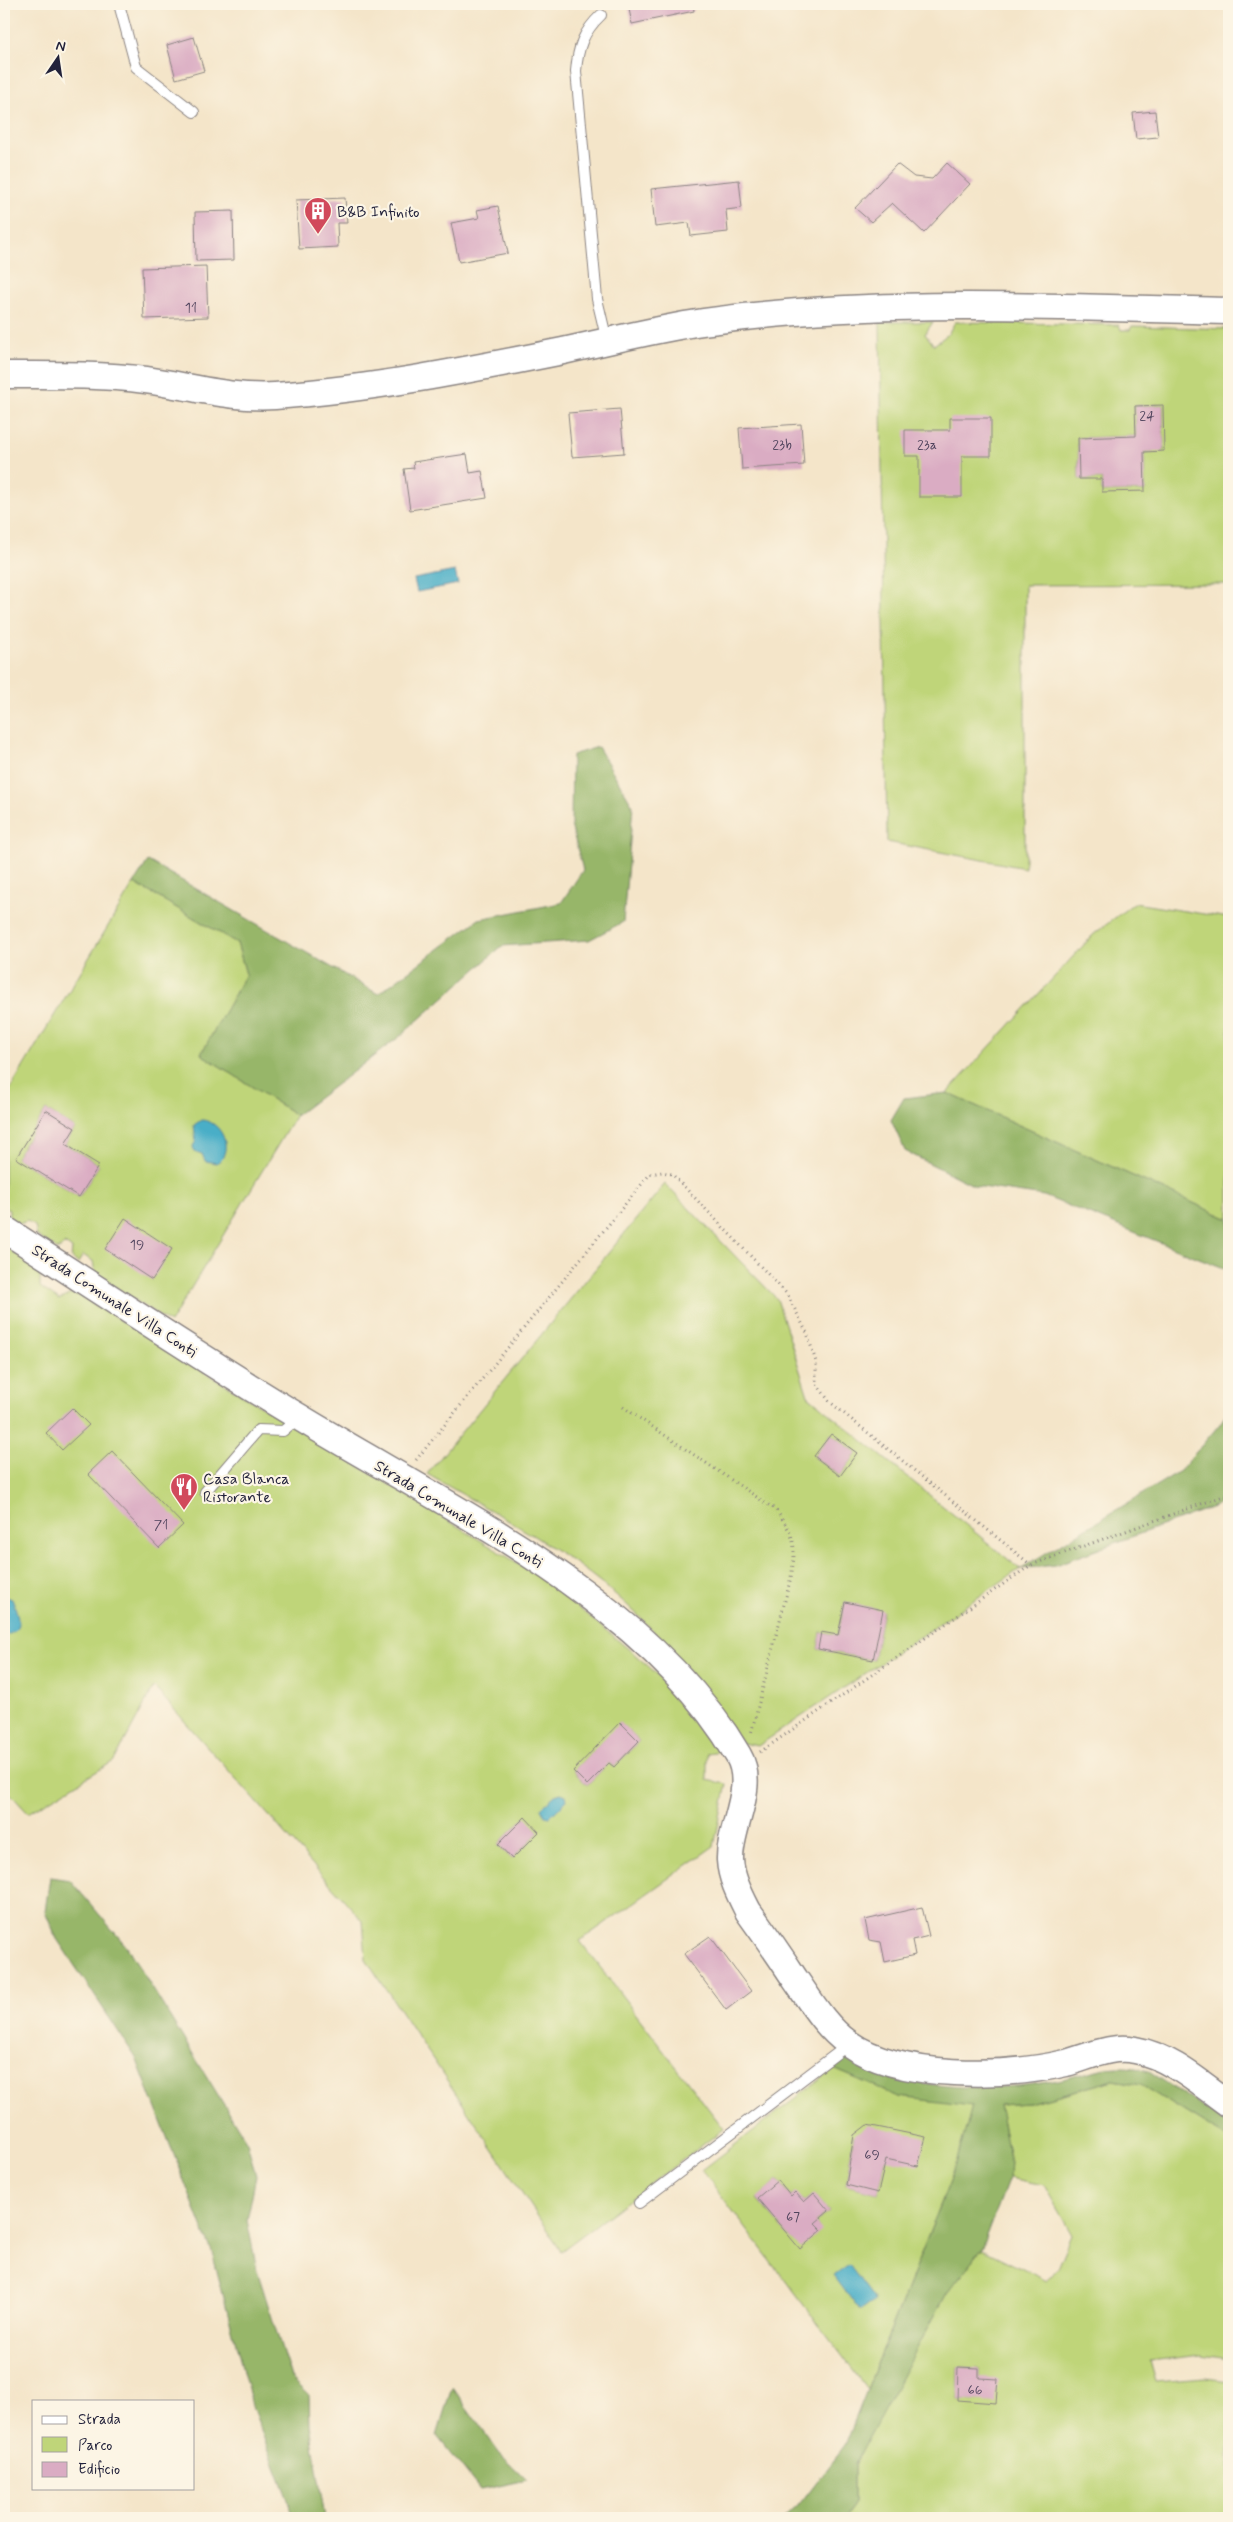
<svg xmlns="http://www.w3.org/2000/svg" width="1233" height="2522" font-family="Mynerve,sans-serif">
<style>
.green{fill:#bfd579;stroke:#707c5a;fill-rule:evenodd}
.forest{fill:#97b669;stroke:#5c6c52}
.water{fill:#48aec7;stroke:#356881}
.building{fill:#daacc3}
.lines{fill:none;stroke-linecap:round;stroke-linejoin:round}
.lane-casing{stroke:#8b8482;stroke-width:12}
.secondary-casing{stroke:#8b8482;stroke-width:29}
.path{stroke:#8b8482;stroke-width:3;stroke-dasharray:1 4;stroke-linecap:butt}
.lane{stroke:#fff;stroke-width:10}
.secondary{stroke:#fff;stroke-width:26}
.labels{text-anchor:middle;stroke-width:4.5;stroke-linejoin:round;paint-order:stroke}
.number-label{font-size:14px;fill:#50445d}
.poi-label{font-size:16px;fill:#22223b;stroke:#fcf5e5;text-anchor:start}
.street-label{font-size:16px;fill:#22223b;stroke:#fcf5e5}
</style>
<rect width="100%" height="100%" fill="#fcf5e5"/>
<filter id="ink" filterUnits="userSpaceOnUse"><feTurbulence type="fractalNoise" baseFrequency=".02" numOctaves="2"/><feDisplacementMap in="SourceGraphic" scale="10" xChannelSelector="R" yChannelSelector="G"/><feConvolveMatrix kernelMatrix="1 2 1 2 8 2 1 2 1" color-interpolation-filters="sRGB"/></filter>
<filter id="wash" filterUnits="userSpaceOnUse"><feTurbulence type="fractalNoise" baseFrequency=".0096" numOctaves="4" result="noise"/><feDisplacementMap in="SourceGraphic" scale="20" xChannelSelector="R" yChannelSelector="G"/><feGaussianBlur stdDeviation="1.12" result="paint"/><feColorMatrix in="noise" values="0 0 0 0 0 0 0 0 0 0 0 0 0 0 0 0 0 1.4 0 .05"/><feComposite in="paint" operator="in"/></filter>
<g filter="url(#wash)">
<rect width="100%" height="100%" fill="#f4e5c9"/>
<g class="green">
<path d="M880,322H933L925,334L934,345L948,334L955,322L1119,325L1121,330H1130L1132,326L1229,329V584L1025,585V868L887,842ZM1163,405L1164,451L1144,452L1145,491L1102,492V479H1079L1078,438L1136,436L1135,406Z"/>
<path d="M134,883L237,943L246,974L201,1054L296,1115L170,1323L95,1274L93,1261L83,1255L78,1263L71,1258L72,1249L65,1244L58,1250L37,1236L35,1226L27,1221L19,1224L9,1218V1210L4,1207V1099ZM46,1110L75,1128L65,1144L99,1165L79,1197L16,1158Z"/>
<polygon points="1134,903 1229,918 1229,1219 947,1093 1093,935"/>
<path d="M665,1184L777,1299L808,1396L1020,1569L758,1746L742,1743C707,1694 670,1644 625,1603C567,1550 494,1513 427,1474ZM831,1434L857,1453L840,1476L814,1457ZM845,1602L883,1611L873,1660L818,1649L821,1632L838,1635Z"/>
<path d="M4,1246L40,1269V1287L59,1300L74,1292L534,1573C568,1599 600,1625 632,1652C665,1681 702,1711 721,1751L707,1753V1780L727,1784L714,1846L580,1941L724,2129L561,2251L366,1959L363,1921L154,1687L114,1761L28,1813L4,1787ZM620,1723L639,1741L614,1767L609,1763L587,1785L573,1771ZM524,1818L539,1832L512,1859L498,1844Z"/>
<path d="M834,2069L899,2097L973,2105L954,2171L867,2389L702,2170ZM854,2135L886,2159L878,2193L846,2185ZM778,2180L791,2196L795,2193L804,2202L814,2194L829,2211L815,2223L821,2230L800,2248L757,2199Z"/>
<path d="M1114,2080L1141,2085L1229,2139V2359L1202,2355L1150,2361L1156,2382L1205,2378L1229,2381V2518H844L854,2503V2466L876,2421L947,2293L982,2249L1047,2281L1058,2268L1072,2235L1044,2185L1009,2178L1010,2157L999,2105L1029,2103ZM958,2367L979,2368V2378L996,2402L957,2400Z"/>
</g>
<g class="forest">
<polygon points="598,747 633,806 623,922 589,940 502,946 399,1037 296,1115 201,1054 246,974 237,943 134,883 148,861 378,994 479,919 561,903 583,870 571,825 572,755"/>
<polygon points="947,1093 1229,1219 1229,1270 1044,1196 975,1186 905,1151 891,1120 904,1098"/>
<polygon points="1229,1410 1229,1501 1055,1565 1020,1569 1180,1471 1219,1425"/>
<polygon points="50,1877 70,1880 127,1947 247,2142 256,2176 247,2220 257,2270 291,2378 309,2395 310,2426 325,2518 295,2518 253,2409 212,2252 136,2058 57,1939 45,1911"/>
<path d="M848,2058C859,2063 871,2070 883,2074C936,2090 999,2091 1053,2081C1091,2074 1109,2060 1149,2071L1229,2125V2139L1141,2085L1114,2080L1029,2103L999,2105L1010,2158L1009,2178L982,2249L947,2293L854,2465V2503L844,2518H784L801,2502L845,2445L954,2171L972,2106L899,2097L834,2069Z"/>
<polygon points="452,2387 499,2453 527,2480 480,2490 437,2436"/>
</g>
<g class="water">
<polygon points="455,571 458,584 417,592 414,579"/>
<path d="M201,1120C221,1120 235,1150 217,1163L205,1161L202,1154L194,1151L193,1146L196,1141L194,1125Z"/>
<path d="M4,1596L12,1599C18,1614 25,1633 4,1635Z"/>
<polygon points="561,1793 566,1795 567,1800 550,1817 545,1816 541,1808 555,1795"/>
<polygon points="849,2265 875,2300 860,2311 834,2276"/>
</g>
<g id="blocks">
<g class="building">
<polygon points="628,4 693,4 694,11 632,24"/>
<polygon points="194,37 204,71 176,79 167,45"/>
<polygon points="1155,111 1158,137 1136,139 1133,113"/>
<polygon points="947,163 970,184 924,233 892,203 871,222 855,208 897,164 914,177 932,179"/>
<polygon points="739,180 742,208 726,210 728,232 691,236 689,223 655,227 651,189"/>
<polygon points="345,198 347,223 337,223 338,247 299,249 296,200"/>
<polygon points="498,206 508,253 459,262 451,223 479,218 477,210"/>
<polygon points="233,211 234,260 196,261 195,212"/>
<polygon points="206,266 208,317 144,319 142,268"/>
<polygon points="1163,405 1164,451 1144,452 1145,491 1102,492 1102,479 1079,479 1078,438 1136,436 1135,406"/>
<polygon points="620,409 624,453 572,457 568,413"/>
<polygon points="950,418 991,418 991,456 962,456 962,497 919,497 919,456 905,456 905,430 950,430"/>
<polygon points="801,424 804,465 742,469 739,428"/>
<polygon points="467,454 470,473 482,471 487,498 410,510 404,469 414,468 413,462"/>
<polygon points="46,1110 75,1128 65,1144 99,1165 79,1197 16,1158"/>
<polygon points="125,1218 172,1249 152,1280 105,1249"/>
<polygon points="72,1408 89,1425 62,1450 46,1433"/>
<polygon points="831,1434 857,1453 840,1476 814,1456"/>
<polygon points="112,1451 183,1525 159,1548 88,1474"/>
<polygon points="845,1602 883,1610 873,1660 818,1649 821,1632 838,1635"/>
<polygon points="620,1722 639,1741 614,1767 609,1763 587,1785 573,1771"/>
<polygon points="525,1817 539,1832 512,1859 498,1844"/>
<polygon points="922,1907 929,1936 912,1940 915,1955 885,1962 881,1942 869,1940 865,1920"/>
<polygon points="710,1936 751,1991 726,2010 684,1954"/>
<polygon points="867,2125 926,2137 918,2166 886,2159 878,2193 846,2185 854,2135"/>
<polygon points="778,2180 791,2196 795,2192 804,2202 814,2193 829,2211 815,2223 822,2230 800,2249 757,2198"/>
<polygon points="958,2367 979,2368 979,2378 998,2379 996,2403 957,2400"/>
</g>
</g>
</g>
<g filter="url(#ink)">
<use href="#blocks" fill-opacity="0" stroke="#8b8482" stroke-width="1"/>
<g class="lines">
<defs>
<g id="lane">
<polyline points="119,4 136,67 194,112"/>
<path d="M601,15C583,32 578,47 576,71L597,299L607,341"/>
<polyline points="205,1492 258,1430 283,1431 298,1418"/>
<polyline points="639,2203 848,2045"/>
</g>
<g id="secondary">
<path d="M4,375C51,375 99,374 146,380C189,386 231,399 275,396C372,389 468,370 563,351C610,341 656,329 703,322C876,298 1055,307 1229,311"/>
<path d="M4,1229C102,1292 199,1357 299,1417C450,1509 646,1598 738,1755C757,1787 729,1827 730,1860C731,1878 740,1895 748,1911C764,1933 780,1956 795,1979C811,2002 825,2026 848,2043C900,2080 1006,2077 1066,2063C1089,2057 1110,2045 1135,2050C1170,2056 1201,2084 1229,2104"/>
</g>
</defs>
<use href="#lane" class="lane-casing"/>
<use href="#secondary" class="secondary-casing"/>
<g class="path">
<path d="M623,1407L776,1510C795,1537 797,1544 791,1577L751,1734"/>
<polyline points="416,1460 650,1174 662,1172 672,1174 787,1294 807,1333 816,1362 816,1383 830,1402 1031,1565"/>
<polyline points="760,1752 1031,1565 1229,1494"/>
</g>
<use href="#lane" class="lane"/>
<use href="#secondary" class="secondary"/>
</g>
</g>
<defs>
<symbol id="building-pin" viewBox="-11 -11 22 30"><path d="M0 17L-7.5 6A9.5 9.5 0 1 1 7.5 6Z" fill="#d1495b" stroke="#fcf5e5"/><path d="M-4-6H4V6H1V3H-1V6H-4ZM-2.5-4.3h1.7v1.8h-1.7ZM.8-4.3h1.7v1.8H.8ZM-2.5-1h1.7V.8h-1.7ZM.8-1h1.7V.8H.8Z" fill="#fff"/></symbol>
<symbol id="restaurant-pin" viewBox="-11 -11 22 30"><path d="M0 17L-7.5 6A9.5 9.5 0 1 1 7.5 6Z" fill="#d1495b" stroke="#fcf5e5"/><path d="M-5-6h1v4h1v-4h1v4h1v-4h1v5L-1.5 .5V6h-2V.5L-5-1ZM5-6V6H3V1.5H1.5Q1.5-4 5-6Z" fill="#fff"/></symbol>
</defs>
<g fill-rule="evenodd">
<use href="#building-pin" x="302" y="195" width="32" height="43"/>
<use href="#restaurant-pin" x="168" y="1471" width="32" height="43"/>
</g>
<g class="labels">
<g class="number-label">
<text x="191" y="312">11</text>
<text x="1147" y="420">24</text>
<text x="782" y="449">23b</text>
<text x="927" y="449">23a</text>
<text x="137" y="1249">19</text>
<text x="161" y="1529">71</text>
<text x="872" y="2159">69</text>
<text x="793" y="2221">67</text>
<text x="975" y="2394">66</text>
</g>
<g class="poi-label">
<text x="337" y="217">B&amp;B Infinito</text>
<text x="203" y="1484">Casa Blanca<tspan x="203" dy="18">Ristorante</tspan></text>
</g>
<g class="street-label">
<text transform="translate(115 1300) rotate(33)" y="6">Strada Comunale Villa Conti</text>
<text transform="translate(459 1513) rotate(31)" y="6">Strada Comunale Villa Conti</text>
</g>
</g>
<rect width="1233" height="2522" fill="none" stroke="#fcf5e5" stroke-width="20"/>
<rect x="32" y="2400" width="162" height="90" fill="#fcf5e5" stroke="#a5a1a1"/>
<rect x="42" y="2416" width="25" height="8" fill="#ffffff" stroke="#a5a1a1"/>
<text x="78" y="2424" font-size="15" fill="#22223b">Strada</text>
<rect x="42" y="2437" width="25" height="15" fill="#bfd579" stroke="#a5a1a1"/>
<text x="78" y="2450" font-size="15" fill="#22223b">Parco</text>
<rect x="42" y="2462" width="25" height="15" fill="#daacc3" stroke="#a5a1a1"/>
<text x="78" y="2474" font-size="15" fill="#22223b">Edificio</text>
<g transform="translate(58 58) rotate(13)" stroke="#fcf5e5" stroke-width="4" paint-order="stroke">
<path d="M0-4L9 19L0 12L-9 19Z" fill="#22223b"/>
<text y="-8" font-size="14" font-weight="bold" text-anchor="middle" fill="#22223b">N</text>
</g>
</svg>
